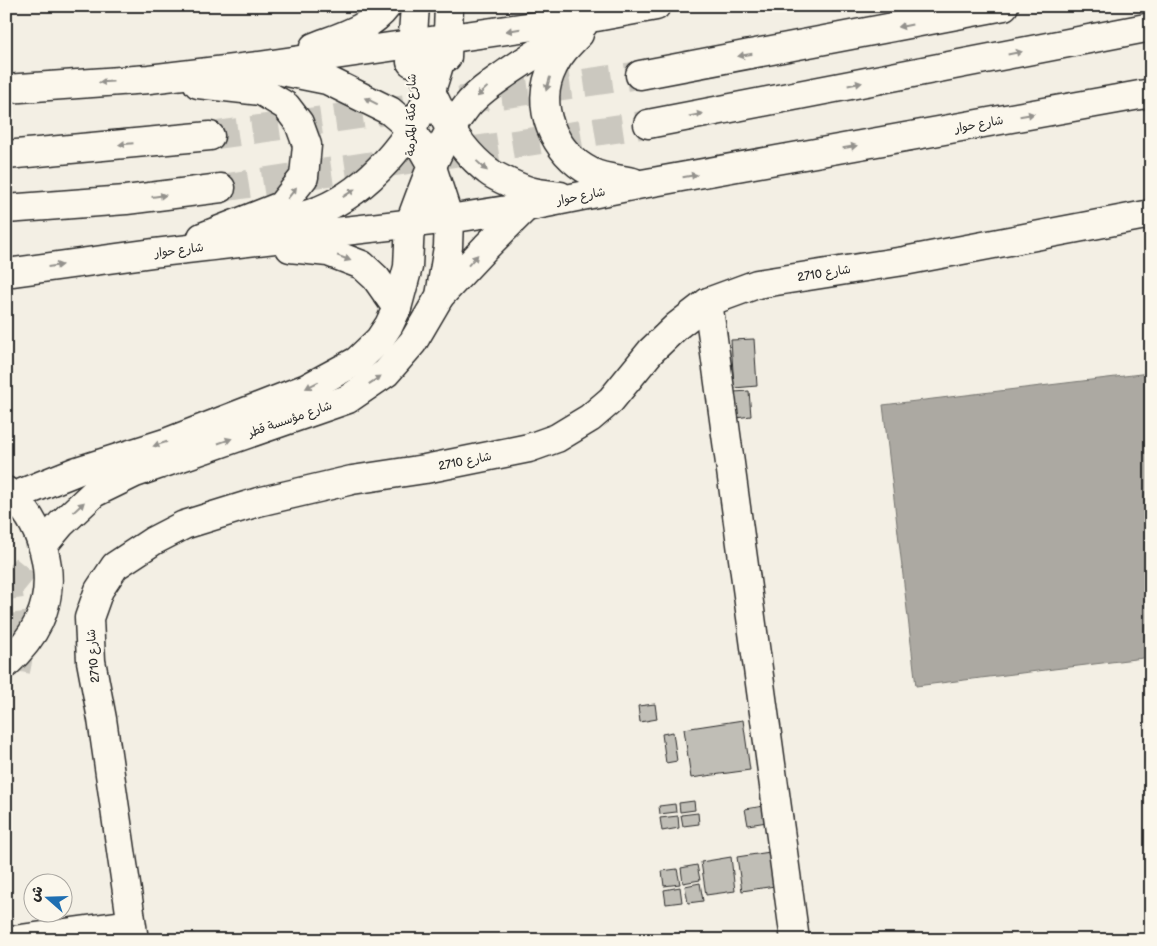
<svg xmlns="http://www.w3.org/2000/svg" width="1157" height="946" font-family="'Balsamiq Sans','Playpen Sans Arabic',sans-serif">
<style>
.water{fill:#aca9a2;stroke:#787772}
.building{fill:#c0beb6;stroke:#2b2b2b}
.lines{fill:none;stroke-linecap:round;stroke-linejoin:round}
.minor-tunnel{stroke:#cbc8bf;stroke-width:28;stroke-dasharray:28 14;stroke-linecap:butt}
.highway-tunnel{stroke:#cbc8bf;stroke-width:28;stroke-dasharray:28 14;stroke-linecap:butt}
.minor-casing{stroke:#2b2b2b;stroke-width:31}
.major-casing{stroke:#2b2b2b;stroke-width:31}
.highway-casing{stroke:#2b2b2b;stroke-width:31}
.minor{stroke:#fbf7ec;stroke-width:28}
.major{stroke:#fbf7ec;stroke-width:28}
.highway{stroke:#fbf7ec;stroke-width:28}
.oneway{fill:#93918c}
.labels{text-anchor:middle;stroke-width:4.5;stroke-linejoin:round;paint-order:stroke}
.street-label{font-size:12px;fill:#2b2b2b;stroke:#fbf7ec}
</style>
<rect width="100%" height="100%" fill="#f3efe4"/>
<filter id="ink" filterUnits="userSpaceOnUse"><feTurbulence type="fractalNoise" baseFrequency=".02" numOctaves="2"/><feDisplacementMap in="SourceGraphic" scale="10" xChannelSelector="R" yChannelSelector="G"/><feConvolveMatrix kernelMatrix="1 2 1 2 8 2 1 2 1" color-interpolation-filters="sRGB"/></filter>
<g filter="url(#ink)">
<polygon class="water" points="1149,373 1151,385 1151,657 916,686 883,405"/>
<g class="building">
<polygon points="754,339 757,386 734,388 731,340"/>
<polygon points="749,391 751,416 736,418 734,392"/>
<polygon points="655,704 657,719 640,722 638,706"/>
<polygon points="743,720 750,770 691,778 684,729"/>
<polygon points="673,732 677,761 666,763 662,734"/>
<polygon points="694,801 695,810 680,812 679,803"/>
<polygon points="675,804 676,812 660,814 659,806"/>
<polygon points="764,806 767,822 748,825 745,809"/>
<polygon points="698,813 699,824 683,826 681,815"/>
<polygon points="678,816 679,828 662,831 660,818"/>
<polygon points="770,852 775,886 742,891 737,857"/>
<polygon points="731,857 735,891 706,895 701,862"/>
<polygon points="697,865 700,880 683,883 681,868"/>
<polygon points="677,869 680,884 664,886 662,871"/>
<polygon points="700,883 703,901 688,903 685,886"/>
<polygon points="680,887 682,902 666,904 664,890"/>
</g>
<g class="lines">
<g class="minor-tunnel">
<polyline points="6,572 18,661 16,671"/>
<polyline points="8,588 45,543"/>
</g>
<g class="highway-tunnel">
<polyline points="210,136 640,75"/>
<polyline points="221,188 648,124"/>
</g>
<defs>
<g id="minor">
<polyline points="708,302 795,940"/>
<path d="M6,491C43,520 59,578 39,621C31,638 20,651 6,664"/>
<polyline points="22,493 77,471 168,442 307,388 357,361 379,340 389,325 397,308 408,267 410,223"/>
<polyline points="45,543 61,524 94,493 135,473 348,399 386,373 413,342 440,296 448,247 449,219"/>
<polyline points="13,940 131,924"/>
<polyline points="134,940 102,719 91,661 89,618 99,590 115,566 153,541 184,525 258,502 352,480 425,469 529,448 557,438 590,418 611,400 651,351 677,326 708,302 757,284 904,261 1151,214"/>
</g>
<g id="major">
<path d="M579,34C569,44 559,54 553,67C533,106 554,153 591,172C602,178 620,179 633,182"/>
<path d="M411,43C428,87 449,142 488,171C495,177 524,190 533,192C542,194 551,195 560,196"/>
<path d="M314,47C339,37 370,29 387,6"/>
<polyline points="447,57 449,6"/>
<polyline points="411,62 415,6"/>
<polyline points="277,70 327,80 390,111 411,129 431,164 449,219"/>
<polyline points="198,84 261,91 286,106 299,123 307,145 304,177 281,206 202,237"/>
<polyline points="6,89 149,79 259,66 596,17 656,6"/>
<path d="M410,223C425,182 439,141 467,106C478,92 494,82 508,72C533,55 558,40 583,25"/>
<path d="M261,226C280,221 302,218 320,210C369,190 412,139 431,90C437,74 441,56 447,39"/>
<polyline points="290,248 328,252 362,265 376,278 397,308"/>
<polyline points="6,273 153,253 449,219 526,207 642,184 1151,93"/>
<polyline points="440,296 486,247 526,207"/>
</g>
<g id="highway">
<polyline points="640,75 1004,6"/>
<polyline points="648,124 1151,27"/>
<polyline points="6,155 210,136"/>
<polyline points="6,209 126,200 221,188"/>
</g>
</defs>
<use href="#minor" class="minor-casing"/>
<use href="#major" class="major-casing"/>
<use href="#highway" class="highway-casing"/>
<use href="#minor" class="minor"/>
<use href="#major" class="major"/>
<use href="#highway" class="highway"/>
</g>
<defs><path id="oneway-solid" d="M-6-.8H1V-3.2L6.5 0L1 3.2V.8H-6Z" transform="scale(1.25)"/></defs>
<g class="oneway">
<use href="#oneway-solid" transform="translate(905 26) rotate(169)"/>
<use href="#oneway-solid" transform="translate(513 30) rotate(171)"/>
<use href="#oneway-solid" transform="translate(1015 53) rotate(-11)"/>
<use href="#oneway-solid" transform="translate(745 55) rotate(170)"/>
<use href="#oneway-solid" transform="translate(106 82) rotate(176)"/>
<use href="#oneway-solid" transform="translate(548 84) rotate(106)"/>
<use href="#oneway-solid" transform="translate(855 84) rotate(-11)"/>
<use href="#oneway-solid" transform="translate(482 92) rotate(137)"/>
<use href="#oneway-solid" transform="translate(371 101) rotate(-154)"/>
<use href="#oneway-solid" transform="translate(696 115) rotate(-11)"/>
<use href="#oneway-solid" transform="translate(1027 115) rotate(-10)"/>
<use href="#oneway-solid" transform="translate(126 144) rotate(175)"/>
<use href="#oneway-solid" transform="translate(850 147) rotate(-10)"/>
<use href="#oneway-solid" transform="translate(482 166) rotate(43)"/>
<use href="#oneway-solid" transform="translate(690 176) rotate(-10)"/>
<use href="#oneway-solid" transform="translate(292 193) rotate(-52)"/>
<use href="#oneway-solid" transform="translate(349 193) rotate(-34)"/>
<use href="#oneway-solid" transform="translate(159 196) rotate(-7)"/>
<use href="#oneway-solid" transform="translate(344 258) rotate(21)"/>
<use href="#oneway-solid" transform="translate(473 260) rotate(-48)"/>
<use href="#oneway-solid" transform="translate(55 266) rotate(-8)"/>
<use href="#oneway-solid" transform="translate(375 380) rotate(-34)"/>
<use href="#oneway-solid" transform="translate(312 385) rotate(153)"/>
<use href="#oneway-solid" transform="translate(225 441) rotate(-19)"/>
<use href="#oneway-solid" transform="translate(160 444) rotate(162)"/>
<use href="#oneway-solid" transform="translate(79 507) rotate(-43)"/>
</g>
</g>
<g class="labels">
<g class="street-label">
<text transform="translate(411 115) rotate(-89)" y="4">شارع مكة المكرمة</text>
<text transform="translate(979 124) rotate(-10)" y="4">شارع حوار</text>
<text transform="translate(581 196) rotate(-11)" y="4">شارع حوار</text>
<text transform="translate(179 250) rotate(-7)" y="4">شارع حوار</text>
<text transform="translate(824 273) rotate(-9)" y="4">شارع 2710</text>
<text transform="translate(290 419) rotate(-19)" y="4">شارع مؤسسة قطر</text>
<text transform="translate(465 461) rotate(-11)" y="4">شارع 2710</text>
<text transform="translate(93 656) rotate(-95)" y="4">شارع 2710</text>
</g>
</g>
<rect width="1157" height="946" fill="none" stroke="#fbf7ec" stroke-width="25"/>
<rect x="12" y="12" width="1132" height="921" fill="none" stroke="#2b2b2b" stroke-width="2" filter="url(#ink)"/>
<g transform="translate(48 898) rotate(290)"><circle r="24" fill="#fbf7ec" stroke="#a8a59f"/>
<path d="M0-4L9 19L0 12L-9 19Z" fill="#1f6fb2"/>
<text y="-8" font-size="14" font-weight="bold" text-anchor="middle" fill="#2b2b2b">ش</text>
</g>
</svg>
